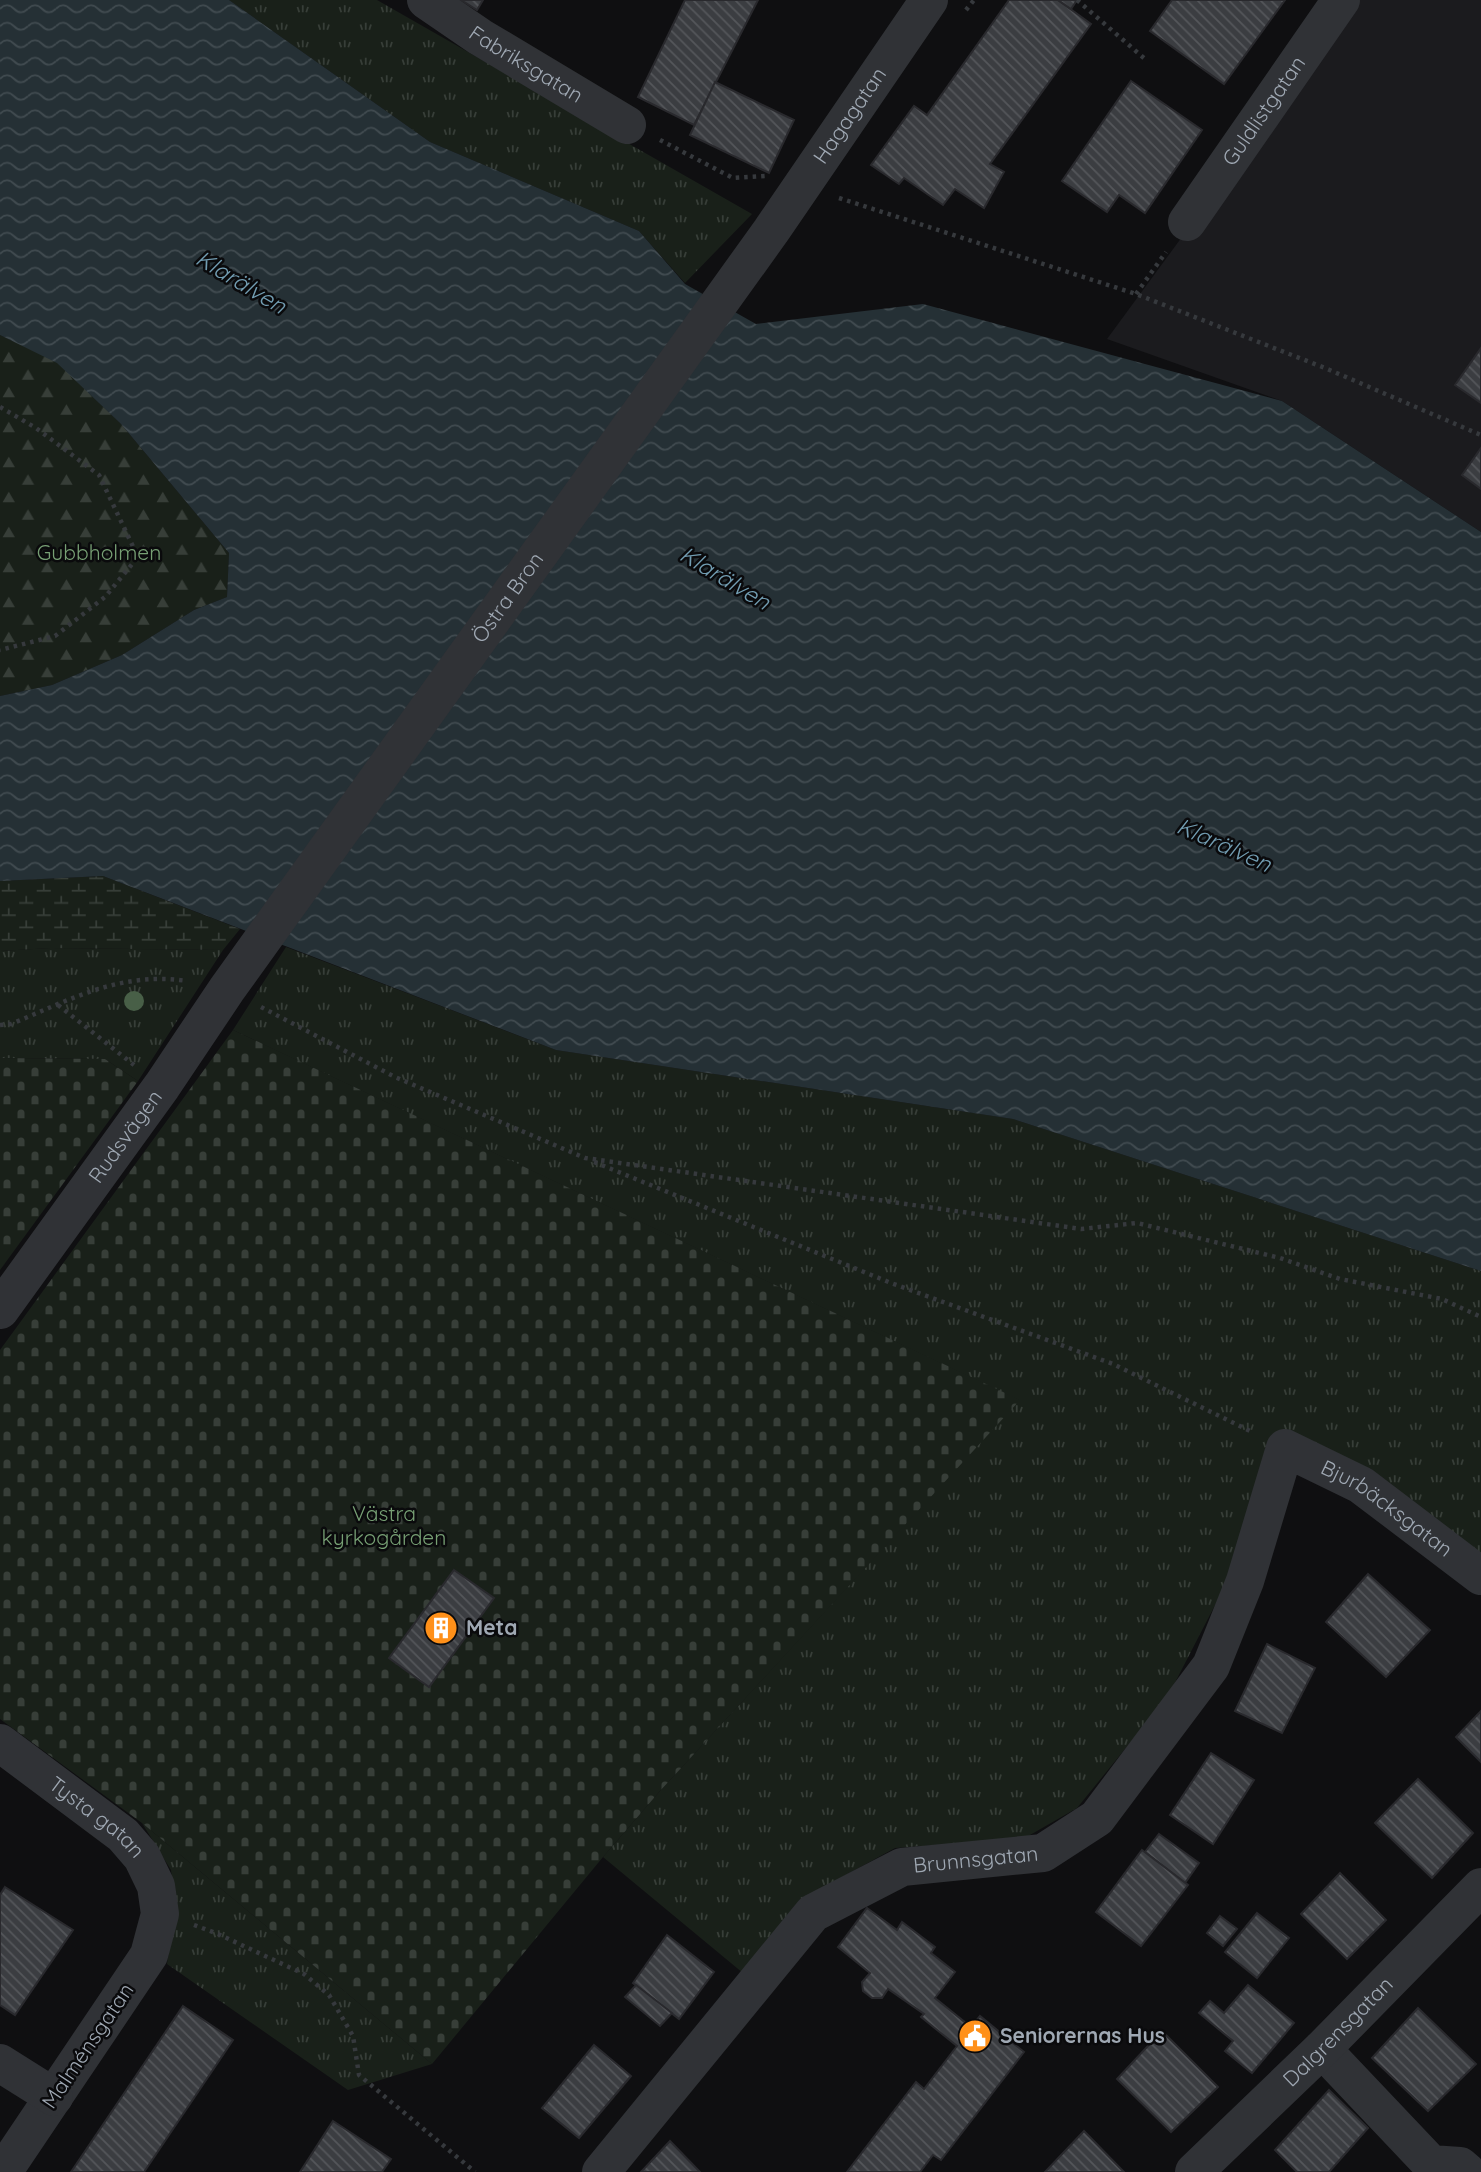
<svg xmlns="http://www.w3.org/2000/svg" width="1481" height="2172" font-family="Quicksand,sans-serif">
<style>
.built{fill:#1b1b1e}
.grass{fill:url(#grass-tufts)}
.forest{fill:url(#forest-firs)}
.wetland{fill:url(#wetland-marsh)}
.cemetery{fill:url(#cemetery-stones)}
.water{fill:url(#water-waves)}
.building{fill:url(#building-back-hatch);stroke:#29292d;stroke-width:2}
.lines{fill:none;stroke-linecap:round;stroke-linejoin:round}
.path{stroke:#36393d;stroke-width:4.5;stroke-dasharray:3.5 5;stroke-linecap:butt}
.minor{stroke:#303236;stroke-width:38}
.tree{fill:#485f47}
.labels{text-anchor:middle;stroke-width:5;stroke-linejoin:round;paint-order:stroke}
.street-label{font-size:21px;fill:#9fa8b3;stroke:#0a0a0c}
.park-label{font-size:21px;fill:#77a074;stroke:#0a0a0c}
.poi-label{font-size:21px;font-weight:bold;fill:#9fa8b3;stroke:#0a0a0c;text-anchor:start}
.water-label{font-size:23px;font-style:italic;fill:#729db2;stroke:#0a0a0c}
</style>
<defs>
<pattern id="grass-tufts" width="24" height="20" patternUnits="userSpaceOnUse" patternTransform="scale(1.75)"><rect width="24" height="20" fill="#192019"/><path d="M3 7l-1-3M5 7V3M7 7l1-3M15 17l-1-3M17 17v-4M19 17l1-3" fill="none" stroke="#373e38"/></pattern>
<pattern id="forest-firs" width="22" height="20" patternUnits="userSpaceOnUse" patternTransform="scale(1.75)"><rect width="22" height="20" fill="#192019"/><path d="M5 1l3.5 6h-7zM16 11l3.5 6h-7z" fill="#373e38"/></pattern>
<pattern id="wetland-marsh" width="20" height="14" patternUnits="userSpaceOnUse" patternTransform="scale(1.75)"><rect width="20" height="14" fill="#192019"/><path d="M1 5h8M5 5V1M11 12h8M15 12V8" fill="none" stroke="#373e38"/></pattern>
<pattern id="cemetery-stones" width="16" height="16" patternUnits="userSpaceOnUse" patternTransform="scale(1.75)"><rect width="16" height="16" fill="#192019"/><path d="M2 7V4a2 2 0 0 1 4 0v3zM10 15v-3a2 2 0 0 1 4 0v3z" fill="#373e38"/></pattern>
<pattern id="water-waves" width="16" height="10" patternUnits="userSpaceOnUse" patternTransform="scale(1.75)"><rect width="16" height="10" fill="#253035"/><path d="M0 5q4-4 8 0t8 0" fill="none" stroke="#414b50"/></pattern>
<pattern id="building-back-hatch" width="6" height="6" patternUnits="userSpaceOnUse" patternTransform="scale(1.75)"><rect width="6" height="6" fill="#3b3d41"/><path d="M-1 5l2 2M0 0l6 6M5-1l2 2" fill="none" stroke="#54565a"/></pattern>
</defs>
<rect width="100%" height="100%" fill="#0f0f11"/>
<polygon class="built" points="1356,0 1481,0 1481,532 1282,401 1107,339"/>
<g class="grass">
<polygon points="229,0 377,0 752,214 685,283 639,231 430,142"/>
<polygon points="286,947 556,1050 1013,1119 1481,1271 1481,1580 1281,1435 1229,1578 1168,1696 1077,1808 1023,1839 895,1848 802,1899 743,1973 603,1857 660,1791 1019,1400 233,1030"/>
<polygon points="51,948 223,950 138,1081 105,1059 0,1058 0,951"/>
<polygon points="142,1823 432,2064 348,2090 167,1964 176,1907 171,1870"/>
</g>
<polygon class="forest" points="0,335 57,362 121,424 229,553 227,597 194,610 122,655 52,685 0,696"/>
<polygon class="wetland" points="103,876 240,929 223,950 51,948 0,951 0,881"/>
<g class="cemetery">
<polygon points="233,1030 1020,1400 660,1791 603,1857 432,2064 142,1823 0,1719 0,1350"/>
<polygon points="0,1058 105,1059 138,1081 0,1270"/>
</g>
<polygon class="water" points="0,0 229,0 430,142 639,231 685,284 756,324 923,304 1282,401 1481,532 1481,1271 1013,1119 556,1050 103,876 0,881 0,696 52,685 122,655 194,610 227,597 229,553 121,424 57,363 0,335"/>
<g class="building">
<polygon points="461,0 483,0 477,10"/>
<polygon points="685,0 758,0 694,125 638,97"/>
<polygon points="1009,0 1058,0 1091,24 990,164 1004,172 984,208 955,189 943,205 904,178 899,184 871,165 914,106 927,115"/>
<polygon points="1058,0 1077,0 1071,9"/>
<polygon points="1172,0 1285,0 1224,84 1150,31"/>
<polygon points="1131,81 1202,130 1145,213 1119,195 1107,212 1062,181"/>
<polygon points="715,82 794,120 769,173 690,135"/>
<polygon points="1481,348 1481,403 1455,385"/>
<polygon points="1481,448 1481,489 1462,475"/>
<polygon points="454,1570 494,1598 429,1687 389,1658"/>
<polygon points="1368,1574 1430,1630 1386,1677 1326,1622"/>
<polygon points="1267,1644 1315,1668 1282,1733 1235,1711"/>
<polygon points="1481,1711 1481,1762 1456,1737"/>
<polygon points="1211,1753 1254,1780 1213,1844 1170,1815"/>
<polygon points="1418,1779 1473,1833 1432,1878 1375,1823"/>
<polygon points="1159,1834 1199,1863 1185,1883 1145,1852"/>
<polygon points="1142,1850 1188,1885 1141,1946 1096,1912"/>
<polygon points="1340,1873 1386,1920 1347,1959 1301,1914"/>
<polygon points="5,1887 73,1930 15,2015 0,2005 0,1895"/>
<polygon points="867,1908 897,1930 902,1922 935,1947 931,1953 955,1972 935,1998 971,2027 980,2016 1024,2052 941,2160 933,2155 920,2172 847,2172 916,2082 924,2089 957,2046 921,2017 924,2014 888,1989 882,1998 872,1998 863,1991 862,1982 870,1973 838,1947"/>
<polygon points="1257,1913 1289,1938 1257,1978 1225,1952"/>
<polygon points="1220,1916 1237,1929 1223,1946 1207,1933"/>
<polygon points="667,1935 714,1972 679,2019 633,1983"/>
<polygon points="636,1985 672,2013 660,2026 625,1997"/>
<polygon points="1248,1985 1294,2023 1252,2073 1225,2051 1233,2041 1199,2013 1210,2001 1224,2013"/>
<polygon points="183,2006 233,2040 144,2172 71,2172"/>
<polygon points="1418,2008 1476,2064 1428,2111 1372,2058"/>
<polygon points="1162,2031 1218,2087 1171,2132 1117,2079"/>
<polygon points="594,2045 631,2076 579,2138 542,2108"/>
<polygon points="1329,2090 1368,2128 1329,2172 1297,2172 1275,2150"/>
<polygon points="333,2121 391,2159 382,2172 300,2172"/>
<polygon points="1084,2131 1124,2172 1045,2172"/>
<polygon points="670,2141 700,2172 641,2172"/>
</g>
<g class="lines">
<g class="path">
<polyline points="1077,0 1145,59"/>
<polyline points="966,10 974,0"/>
<polyline points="660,140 733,178 765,176"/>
<polyline points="839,198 1136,294 1325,368 1481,435"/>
<polyline points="1136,294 1166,252"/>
<polyline points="0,407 36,428 99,475 138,557 105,597 55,636 0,650"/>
<polyline points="58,1005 134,1065"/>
<polyline points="261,1007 395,1077 585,1158 1081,1229 1137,1223 1280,1258 1340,1279 1442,1299 1481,1317"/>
<path d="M0,1025L11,1024C70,1000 120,971 187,981"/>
<polyline points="594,1162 891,1283 1113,1364 1252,1432"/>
<polyline points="194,1925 218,1934 304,1974 329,1995 353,2036 359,2075 475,2172"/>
</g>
<g class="minor">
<path id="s1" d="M426,0L480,37L627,125"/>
<path id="s2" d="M1187,222L1341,0"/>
<path id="s3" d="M0,1310L162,1086L227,989L771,231L929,0"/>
<path id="s4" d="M0,1743L123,1835L142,1857L156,1886L160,1914L149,1955L3,2172"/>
<polyline points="1322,2049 1431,2164 1460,2166 1467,2172"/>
<polyline points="0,2063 54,2097"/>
<path id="s5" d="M601,2172L813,1913L902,1867L1043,1853L1097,1818L1211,1666L1245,1581L1285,1448L1361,1485L1481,1576"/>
<path id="s6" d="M1194,2172L1322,2049L1481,1887"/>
</g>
</g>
<circle class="tree" cx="134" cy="1001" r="10"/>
<defs>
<symbol id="building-disc" viewBox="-11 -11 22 22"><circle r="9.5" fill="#ff9019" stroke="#0a0a0c"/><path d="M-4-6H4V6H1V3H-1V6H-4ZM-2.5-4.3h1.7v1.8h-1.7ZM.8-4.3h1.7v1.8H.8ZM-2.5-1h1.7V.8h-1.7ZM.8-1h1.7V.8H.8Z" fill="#fff"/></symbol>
<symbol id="civic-disc" viewBox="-11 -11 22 22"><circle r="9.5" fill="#ff9019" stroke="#0a0a0c"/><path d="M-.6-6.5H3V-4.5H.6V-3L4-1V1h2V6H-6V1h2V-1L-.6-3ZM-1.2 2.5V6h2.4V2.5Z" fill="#fff"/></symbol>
</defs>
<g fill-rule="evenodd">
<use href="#building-disc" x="422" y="1609" width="38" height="38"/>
<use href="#civic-disc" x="956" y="2017" width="38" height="38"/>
</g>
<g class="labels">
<g class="street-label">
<text dy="7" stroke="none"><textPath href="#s1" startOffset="119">Fabriksgatan</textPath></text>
<text dy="7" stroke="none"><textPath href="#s2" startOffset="135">Guldlistgatan</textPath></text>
<text dy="7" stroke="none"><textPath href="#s3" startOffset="1466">Hagagatan</textPath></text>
<text dy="7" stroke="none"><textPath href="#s3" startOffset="875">Östra Bron</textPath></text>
<text dy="7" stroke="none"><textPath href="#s3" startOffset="214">Rudsvägen</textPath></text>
<text dy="7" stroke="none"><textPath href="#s5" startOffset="1180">Bjurbäcksgatan</textPath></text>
<text dy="7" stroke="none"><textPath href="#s4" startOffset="122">Tysta gatan</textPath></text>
<text dy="7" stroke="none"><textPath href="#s5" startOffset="509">Brunnsgatan</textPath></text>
<text dy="7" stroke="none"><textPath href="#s6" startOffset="201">Dalgrensgatan</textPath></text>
<text transform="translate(88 2046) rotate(-56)" y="7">Malménsgatan</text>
</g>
<g class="park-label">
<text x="99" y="560">Gubbholmen</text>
<text x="384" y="1521">Västra<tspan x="384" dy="24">kyrkogården</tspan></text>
</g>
<g class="poi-label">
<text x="466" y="1635">Meta</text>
<text x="1000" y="2043">Seniorernas Hus</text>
</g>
<g class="water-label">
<text transform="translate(241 282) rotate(31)" y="8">Klarälven</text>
<text transform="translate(725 578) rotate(31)" y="8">Klarälven</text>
<text transform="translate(1224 845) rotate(24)" y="8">Klarälven</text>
</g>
</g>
</svg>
